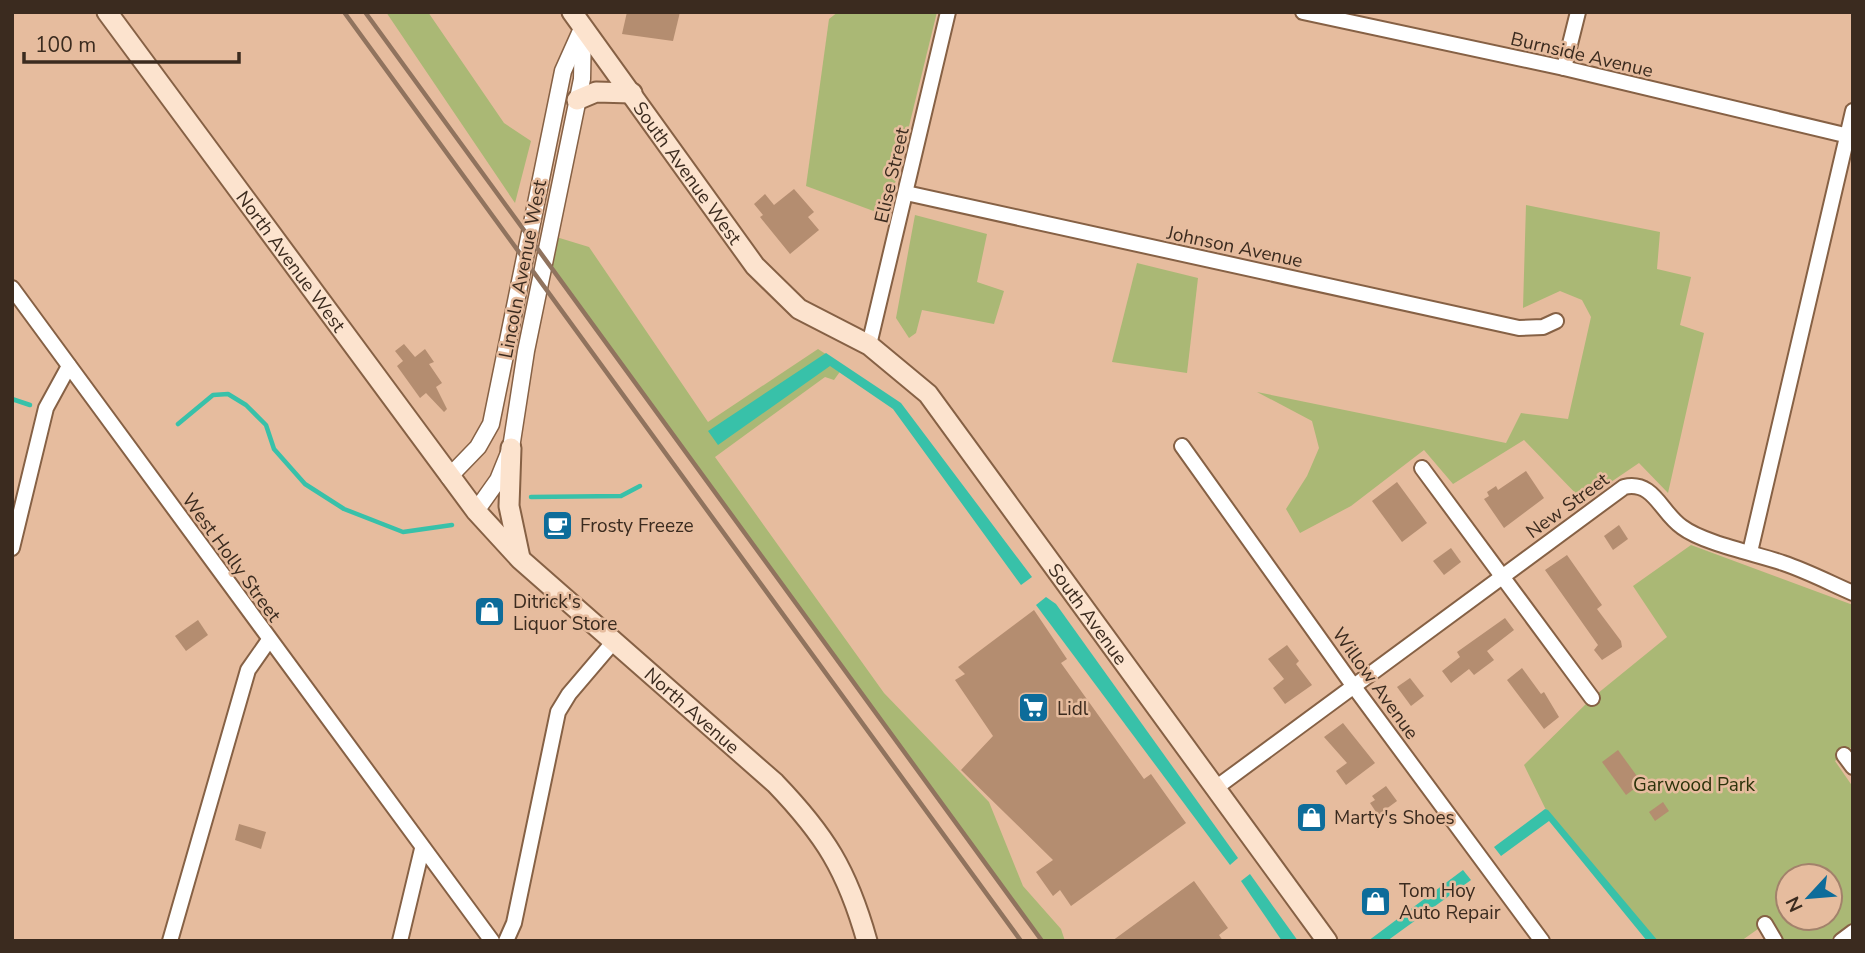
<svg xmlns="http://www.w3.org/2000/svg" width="1865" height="953" font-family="'Nunito Sans',sans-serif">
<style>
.green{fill:#aab875;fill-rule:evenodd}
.water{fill:#38c1a9}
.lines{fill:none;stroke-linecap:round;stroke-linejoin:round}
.stream{stroke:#38c1a9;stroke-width:4.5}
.building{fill:#b48d70}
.minor-casing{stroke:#866145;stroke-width:18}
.tertiary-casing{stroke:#866145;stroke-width:19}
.secondary-casing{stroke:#866145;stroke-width:23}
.minor{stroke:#fff;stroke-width:14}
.tertiary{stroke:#fff;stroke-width:16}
.secondary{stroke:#fce3ce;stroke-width:19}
.rail{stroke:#90735e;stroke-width:4.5}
.labels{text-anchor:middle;stroke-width:5;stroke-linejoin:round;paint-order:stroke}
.street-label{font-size:19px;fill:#3b2b1f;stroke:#e6bc9e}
.poi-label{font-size:19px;fill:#3b2b1f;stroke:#e6bc9e;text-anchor:start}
.park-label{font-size:19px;fill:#2c330b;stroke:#e6bc9e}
</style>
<rect width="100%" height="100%" fill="#e6bc9e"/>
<g class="green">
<polygon points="386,12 428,12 504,123 531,141 515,203"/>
<polygon points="838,12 937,12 887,216 806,186 829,19"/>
<polygon points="1526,205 1660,232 1657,269 1691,277 1680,325 1704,333 1668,493 1639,463 1583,501 1524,440 1453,484 1424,450 1351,506 1300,533 1286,509 1307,476 1319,448 1312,421 1257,392 1506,443 1521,413 1568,419 1591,317 1582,300 1560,291 1523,308"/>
<polygon points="915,215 987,234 977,282 1004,291 994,324 922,310 916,333 909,338 896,318"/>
<polygon points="553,236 589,247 708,422 818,349 844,366 834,380 825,377 715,457 884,693 989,802 1023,886 1061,929 1065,941 1043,941 543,258"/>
<polygon points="1137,263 1198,278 1187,373 1112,362"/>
<path d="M1691,545L1853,605V746L1835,761L1853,787V932L1841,941H1781L1765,924L1741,941H1653L1548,814L1524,765L1592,698L1667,637L1633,586ZM1788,876H1830V918H1788Z"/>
</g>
<g class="water">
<polygon points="826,353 901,403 1032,577 1021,585 893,409 830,366 718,445 708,431"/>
<polygon points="1046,597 1056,604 1238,858 1230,865 1036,605"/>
<polygon points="1545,809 1548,810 1658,941 1647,941 1549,821 1501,856 1494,847"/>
<polygon points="1463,870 1471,880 1387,941 1368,941"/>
<polygon points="1250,874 1298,941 1282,941 1241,881"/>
</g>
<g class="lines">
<g class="stream">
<polyline points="12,399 30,405"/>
<polyline points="178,424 213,395 228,394 246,405 266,425 274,449 305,484 344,509 403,532 452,525"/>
<polyline points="531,497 621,496 640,486"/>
</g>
</g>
<g class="building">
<polygon points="627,12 680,12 673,41 622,34"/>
<polygon points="794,189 814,212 808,217 819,230 790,254 760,217 763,215 754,204 765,194 774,205"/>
<polygon points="404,344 415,357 425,349 434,362 429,364 442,383 436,387 447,409 444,412 426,393 420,398 397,366 403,361 395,351"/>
<polygon points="1526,471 1544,498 1504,528 1484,499 1489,496 1487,492 1496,486 1498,490"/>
<polygon points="1397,482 1427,523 1402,542 1372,501"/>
<polygon points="1619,525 1628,539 1613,550 1604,536"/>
<polygon points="1451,548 1461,562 1444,575 1433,561"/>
<polygon points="1567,555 1602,605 1597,609 1621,641 1622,647 1602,660 1594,650 1598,645 1545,570"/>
<polygon points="1034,610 1067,659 1061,663 1144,779 1151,774 1186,823 1071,906 1060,890 1053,896 1036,872 1053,860 961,770 993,736 955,680 965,674 958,667"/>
<polygon points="1505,618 1514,630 1487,651 1494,660 1474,675 1469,669 1451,683 1442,671 1460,657 1457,652"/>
<polygon points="198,620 208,635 186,651 175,636"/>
<polygon points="1287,645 1299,661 1296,664 1312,685 1285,704 1273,688 1284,679 1268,659"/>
<polygon points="1522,668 1541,694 1544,692 1559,717 1544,729 1507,680"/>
<polygon points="1410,678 1424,696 1411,706 1397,687"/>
<polygon points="1343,723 1375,763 1346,785 1336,771 1347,763 1324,737"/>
<polygon points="1618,750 1642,783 1626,795 1602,762"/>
<polygon points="1386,786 1397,801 1378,815 1370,803 1375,800 1372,796"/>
<polygon points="1663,802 1669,811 1655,821 1649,812"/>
<polygon points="239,824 266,832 261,849 235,840"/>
<polygon points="1194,881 1228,928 1219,935 1223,941 1112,941"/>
</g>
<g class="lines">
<defs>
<g id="minor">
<polyline points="1303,12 1564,68 1853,137"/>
<polyline points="1564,68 1578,12"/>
<polyline points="906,193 1519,328 1543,327 1556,321"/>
<polyline points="12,288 492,941"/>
<polyline points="869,345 948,12"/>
<polyline points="1182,446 1352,684 1542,941"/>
<polyline points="1422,468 1592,698"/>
<polyline points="12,548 46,408 69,366"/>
<polyline points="1750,552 1853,111"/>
<polyline points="1844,755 1853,767"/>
<path d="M1217,787L1624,487C1654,480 1661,513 1682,527C1703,543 1757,554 1783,563C1807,571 1830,583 1853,593"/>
<polyline points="1765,924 1775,941"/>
<polyline points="170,941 248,670 269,640"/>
<polyline points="400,941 422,849"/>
<polyline points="506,941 514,923 558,712 569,694 615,640"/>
<polyline points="1841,941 1853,932"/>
</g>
<g id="tertiary">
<polyline points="449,477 478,447 491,424 563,71 580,33"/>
<polyline points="476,511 498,480 511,448 526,351 582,79 583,27"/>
</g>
<g id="secondary">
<path id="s1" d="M107,12L476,511L520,559L775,783C825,835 847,870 867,941"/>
<path id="s2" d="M572,12L755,266L799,309L869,345L928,394L1327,941"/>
<polyline points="577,100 596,92 632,93"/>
<polyline points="511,448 509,506 520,558"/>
</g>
</defs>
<use href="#minor" class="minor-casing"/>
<use href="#tertiary" class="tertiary-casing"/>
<use href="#secondary" class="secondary-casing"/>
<use href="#minor" class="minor"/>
<use href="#tertiary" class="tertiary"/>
<use href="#secondary" class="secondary"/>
<g class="rail">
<polyline points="344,12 1021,941"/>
<polyline points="365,12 1042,941"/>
</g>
</g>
<defs>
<symbol id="cafe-square" viewBox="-11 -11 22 22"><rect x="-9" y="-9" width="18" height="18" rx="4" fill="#0d6c9a" stroke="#e6bc9e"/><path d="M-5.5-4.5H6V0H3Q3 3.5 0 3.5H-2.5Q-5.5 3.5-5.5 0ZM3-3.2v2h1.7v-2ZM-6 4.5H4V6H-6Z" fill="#fff"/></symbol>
<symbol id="shop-square" viewBox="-11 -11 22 22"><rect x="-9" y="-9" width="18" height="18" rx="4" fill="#0d6c9a" stroke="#e6bc9e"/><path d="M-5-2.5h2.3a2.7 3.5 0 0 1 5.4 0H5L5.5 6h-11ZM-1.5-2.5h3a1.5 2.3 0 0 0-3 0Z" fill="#fff"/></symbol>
<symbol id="supermarket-square" viewBox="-11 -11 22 22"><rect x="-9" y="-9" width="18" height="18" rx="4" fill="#0d6c9a" stroke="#e6bc9e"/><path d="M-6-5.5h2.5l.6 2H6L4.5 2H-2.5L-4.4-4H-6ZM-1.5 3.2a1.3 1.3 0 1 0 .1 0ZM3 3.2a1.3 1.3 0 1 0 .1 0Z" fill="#fff"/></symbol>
</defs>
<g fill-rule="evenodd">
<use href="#cafe-square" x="540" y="508" width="35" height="35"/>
<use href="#shop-square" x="472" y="594" width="35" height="35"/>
<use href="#supermarket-square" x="1016" y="690" width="35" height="35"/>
<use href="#shop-square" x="1294" y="800" width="35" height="35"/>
<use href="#shop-square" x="1358" y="884" width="35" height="35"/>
</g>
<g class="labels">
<g class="street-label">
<text transform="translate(1582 54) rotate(13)" y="7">Burnside Avenue</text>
<text dy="7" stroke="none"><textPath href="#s2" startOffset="198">South Avenue West</textPath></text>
<text transform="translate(891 175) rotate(-77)" y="7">Elise Street</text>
<text transform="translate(1235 246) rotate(12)" y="7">Johnson Avenue</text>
<text dy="7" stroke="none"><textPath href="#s1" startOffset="310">North Avenue West</textPath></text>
<text transform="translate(522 269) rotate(-79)" y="7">Lincoln Avenue West</text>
<text transform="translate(1567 505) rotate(-36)" y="7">New Street</text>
<text transform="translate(232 557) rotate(54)" y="7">West Holly Street</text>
<text dy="7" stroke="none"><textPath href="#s2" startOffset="802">South Avenue</textPath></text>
<text transform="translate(1376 683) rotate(54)" y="7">Willow Avenue</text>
<text dy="7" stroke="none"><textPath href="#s1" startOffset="915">North Avenue</textPath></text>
</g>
<g class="poi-label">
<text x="580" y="532">Frosty Freeze</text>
<text x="513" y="608">Ditrick's<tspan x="513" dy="22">Liquor Store</tspan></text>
<text x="1057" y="715">Lidl</text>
<text x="1334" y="824">Marty's Shoes</text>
<text x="1399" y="897">Tom Hoy<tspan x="1399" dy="22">Auto Repair</tspan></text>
</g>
<g class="park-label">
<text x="1694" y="791">Garwood Park</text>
</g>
</g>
<rect width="1865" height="953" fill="none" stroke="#3b2b1f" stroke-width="28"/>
<g transform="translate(1809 897) rotate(244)"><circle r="33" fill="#e6bc9e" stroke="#a2826b" stroke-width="2"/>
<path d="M0-5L12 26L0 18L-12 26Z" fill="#0d6c9a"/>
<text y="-10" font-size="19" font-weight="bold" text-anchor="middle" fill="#3b2b1f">N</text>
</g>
<path d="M24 52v10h215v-10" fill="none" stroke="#3b2b1f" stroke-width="3.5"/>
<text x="35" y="52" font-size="21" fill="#3b2b1f" stroke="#e6bc9e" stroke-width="5" paint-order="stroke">100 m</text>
</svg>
